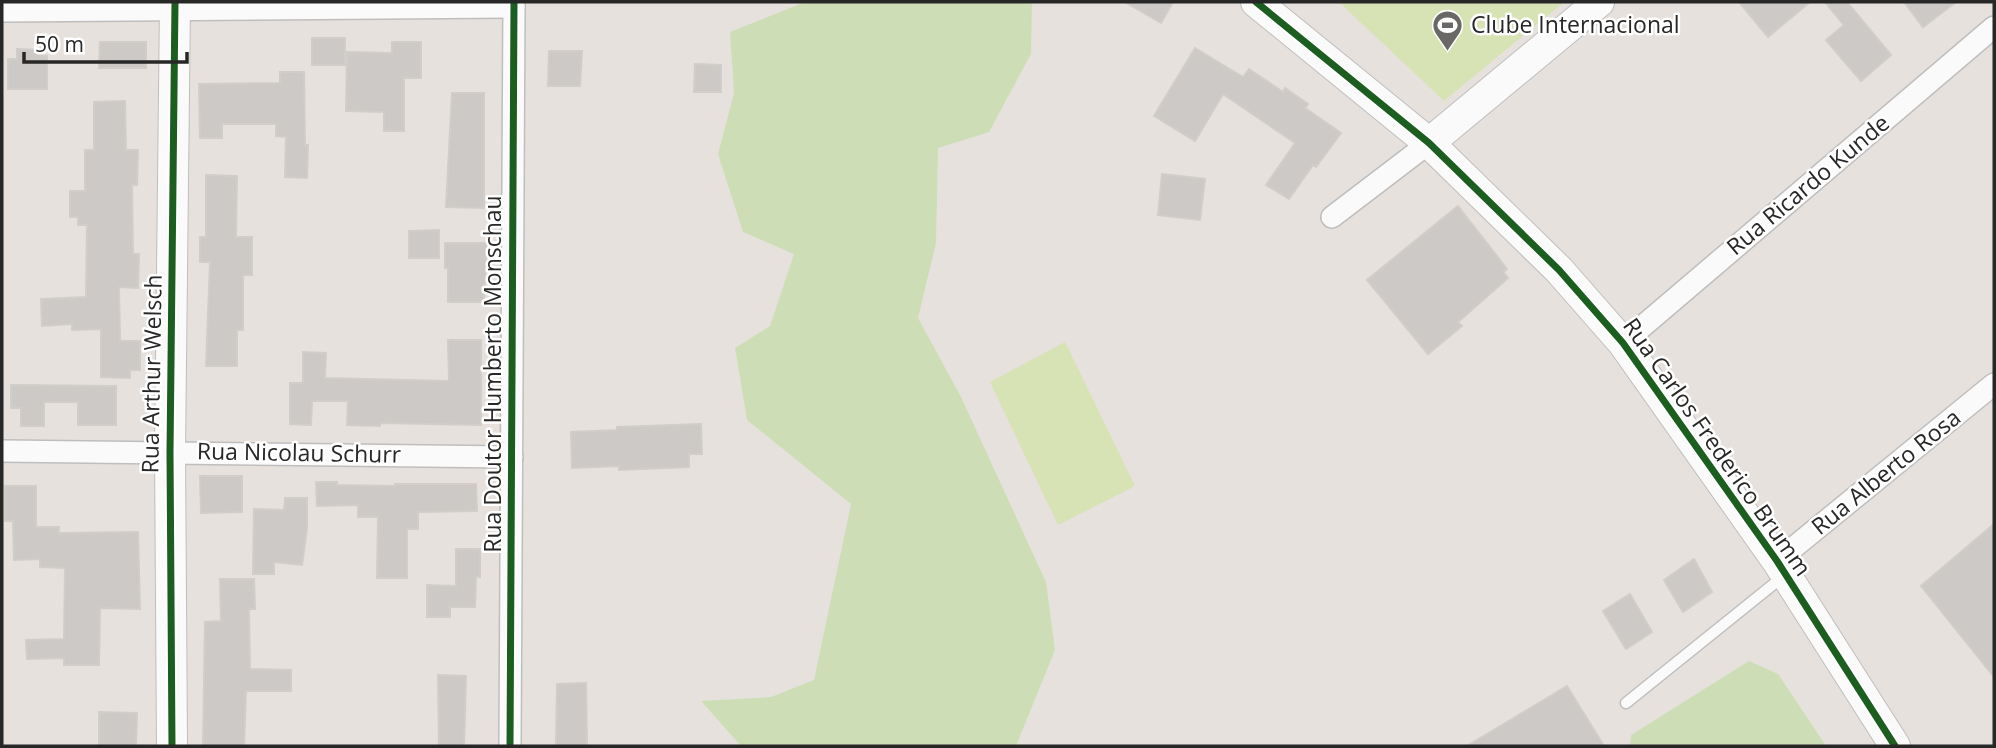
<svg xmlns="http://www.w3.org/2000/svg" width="1996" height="748" font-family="'Open Sans',sans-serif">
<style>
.green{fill:#cddeb7}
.pitch{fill:#d7e2b5}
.building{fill:#ccc9c6;stroke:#d1cdc9;stroke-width:2}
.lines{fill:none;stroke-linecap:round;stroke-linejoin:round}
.lane-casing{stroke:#bfbebe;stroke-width:13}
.street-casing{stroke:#bfbebe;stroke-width:24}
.secondary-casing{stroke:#bfbebe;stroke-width:32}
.lane{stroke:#fbfafa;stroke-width:10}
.street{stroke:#fbfafa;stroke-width:21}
.secondary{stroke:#fbfafa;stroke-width:30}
.cycleway-casing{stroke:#fff;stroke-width:11}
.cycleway{stroke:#1b5e20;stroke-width:7}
.labels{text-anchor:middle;stroke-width:5;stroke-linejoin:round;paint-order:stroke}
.poi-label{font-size:23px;fill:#272727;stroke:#fff;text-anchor:start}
.street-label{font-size:23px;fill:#272727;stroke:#fff}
</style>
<rect width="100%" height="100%" fill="#e6e1dc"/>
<g class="green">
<polygon points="805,2 1032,2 1031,54 989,132 938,148 936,243 918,318 961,397 1046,582 1055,650 1016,746 741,746 701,701 771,697 814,680 851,504 747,420 735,348 770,326 794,254 743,232 718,154 734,93 730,32"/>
<polygon points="1749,661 1778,674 1826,746 1630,746 1631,735"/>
</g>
<g class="pitch">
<polygon points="1339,2 1564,2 1444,101"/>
<polygon points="1065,342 1135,486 1058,525 990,382"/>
</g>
<g class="building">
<polygon points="1125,2 1173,2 1161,23"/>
<polygon points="1739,2 1810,2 1768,37"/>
<polygon points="1825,2 1847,2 1891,55 1861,81 1826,40 1844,25"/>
<polygon points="1904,2 1956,2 1923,27"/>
<rect x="312" y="38" width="33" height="27"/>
<polygon points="100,42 146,42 146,68 99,68"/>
<polygon points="392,42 421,42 421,78 404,78 404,131 384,131 384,112 346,111 347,52 392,53"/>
<polygon points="1195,48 1243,77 1249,69 1283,92 1285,88 1308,104 1305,108 1341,133 1316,167 1313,165 1289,199 1266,185 1295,143 1223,94 1195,141 1154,116"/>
<polygon points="17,49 41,50 41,56 47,56 47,89 8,89 8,59 17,59"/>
<polygon points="549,51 582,51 580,86 548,86"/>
<polygon points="695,64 721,65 721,92 694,92"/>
<polygon points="280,72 304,72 305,145 308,145 307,178 285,177 286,137 276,136 276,124 222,124 222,138 200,138 199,84 280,83"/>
<polygon points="452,93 484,93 484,208 446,207"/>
<polygon points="125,101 126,150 138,150 137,185 132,185 133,254 139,254 138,288 119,287 120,341 140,341 140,370 130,370 130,378 101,377 101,329 72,330 72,324 42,326 41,299 86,297 87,225 78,225 78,217 70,217 70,191 85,191 85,150 94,150 94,102"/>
<polygon points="1162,174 1205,179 1200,220 1158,215"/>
<polygon points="206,175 237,176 236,237 252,237 252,275 243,275 243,330 237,330 237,366 206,366 210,262 200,262 200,237 206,237"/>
<polygon points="1458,206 1507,269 1503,272 1508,278 1458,322 1462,326 1428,354 1367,280"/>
<polygon points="439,230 439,258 409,258 409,231"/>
<polygon points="445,243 487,243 484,302 448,302 448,268 445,268"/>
<polygon points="448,340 481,340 481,425 380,423 380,426 347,425 348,401 312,401 311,425 290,424 290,383 303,383 303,352 326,353 325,378 449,381"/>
<polygon points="11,385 116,386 116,425 78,425 78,402 44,402 44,426 21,426 21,408 11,408"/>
<polygon points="701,424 702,454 689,454 689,467 619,470 619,466 572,468 571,432 617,430 617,427"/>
<polygon points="200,476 242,476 242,512 201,513"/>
<polygon points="316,482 337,482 337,485 395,486 395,484 476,484 477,511 418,512 418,529 407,529 407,578 377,578 378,517 358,517 358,505 317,506"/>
<polygon points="5,486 36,486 36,527 59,527 59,533 138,532 140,609 100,608 99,665 64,665 64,658 27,659 26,640 64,639 65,568 40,567 40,559 14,560 13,521 5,521"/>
<polygon points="285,498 307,498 307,528 302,565 274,562 274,574 253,574 254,509 284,510"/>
<polygon points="1994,524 1994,677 1921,586"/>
<polygon points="456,549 480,549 480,577 476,577 475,607 450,607 450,617 427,617 427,585 456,586"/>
<polygon points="1694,559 1712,592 1683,612 1664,580"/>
<polygon points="220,579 254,579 255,609 249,609 250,669 291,670 291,691 246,691 244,746 203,746 205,622 221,621"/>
<polygon points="1630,594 1652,632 1626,649 1603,611"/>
<polygon points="438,675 466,676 464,746 439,746"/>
<polygon points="586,683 587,746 556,746 557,684"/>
<polygon points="1567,686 1604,746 1467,746"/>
<polygon points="99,712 137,713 136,746 99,746"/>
</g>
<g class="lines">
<defs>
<polyline id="lane" points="1626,703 1785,575"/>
<g id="street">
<polyline points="2,11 514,7"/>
<polyline points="1332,217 1429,143"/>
<polyline points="1623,343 1994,27"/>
<polyline points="2,451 512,457"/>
<polyline points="1777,561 1994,384"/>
<polyline points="510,746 514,2"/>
</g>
<g id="secondary">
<polyline points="1256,2 1429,143 1559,270 1623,343 1777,561 1895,746"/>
<polyline points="1429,143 1599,2"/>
<polyline points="172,746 170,452 175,2"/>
</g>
</defs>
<use href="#lane" class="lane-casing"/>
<use href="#street" class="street-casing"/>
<use href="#secondary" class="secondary-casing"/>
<use href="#lane" class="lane"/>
<use href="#street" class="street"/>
<use href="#secondary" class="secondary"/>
<defs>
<g id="cycleway">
<polyline points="1256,2 1429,143 1559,270 1623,343 1777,561 1895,746"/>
<polyline points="172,746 170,452 175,2"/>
<polyline points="510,746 514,2"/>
</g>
</defs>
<use href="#cycleway" class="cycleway-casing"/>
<use href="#cycleway" class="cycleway"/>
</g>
<defs>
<symbol id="stadium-pin" viewBox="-11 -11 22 30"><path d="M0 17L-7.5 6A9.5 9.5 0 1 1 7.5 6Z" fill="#6a6866" stroke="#fff"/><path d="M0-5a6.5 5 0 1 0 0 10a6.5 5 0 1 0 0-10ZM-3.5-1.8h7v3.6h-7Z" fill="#fff"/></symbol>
</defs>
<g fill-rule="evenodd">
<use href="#stadium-pin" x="1430" y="8" width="35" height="47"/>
</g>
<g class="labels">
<g class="poi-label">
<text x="1471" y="33">Clube Internacional</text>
</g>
<g class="street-label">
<text transform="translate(1808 185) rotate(-40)" y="8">Rua Ricardo Kunde</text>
<text transform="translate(152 374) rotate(-89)" y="8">Rua Arthur Welsch</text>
<text transform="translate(493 374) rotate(-90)" y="8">Rua Doutor Humberto Monschau</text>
<text transform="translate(1717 447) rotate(55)" y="8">Rua Carlos Frederico Brumm</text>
<text transform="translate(299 453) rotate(1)" y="8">Rua Nicolau Schurr</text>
<text transform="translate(1886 472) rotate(-39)" y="8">Rua Alberto Rosa</text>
</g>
</g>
<rect width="1996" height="748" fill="none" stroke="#272727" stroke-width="7"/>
<path d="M24 52v10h163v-10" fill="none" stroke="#272727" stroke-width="3.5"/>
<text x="35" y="52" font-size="21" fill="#272727" stroke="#ffffff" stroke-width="5" paint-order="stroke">50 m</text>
</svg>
